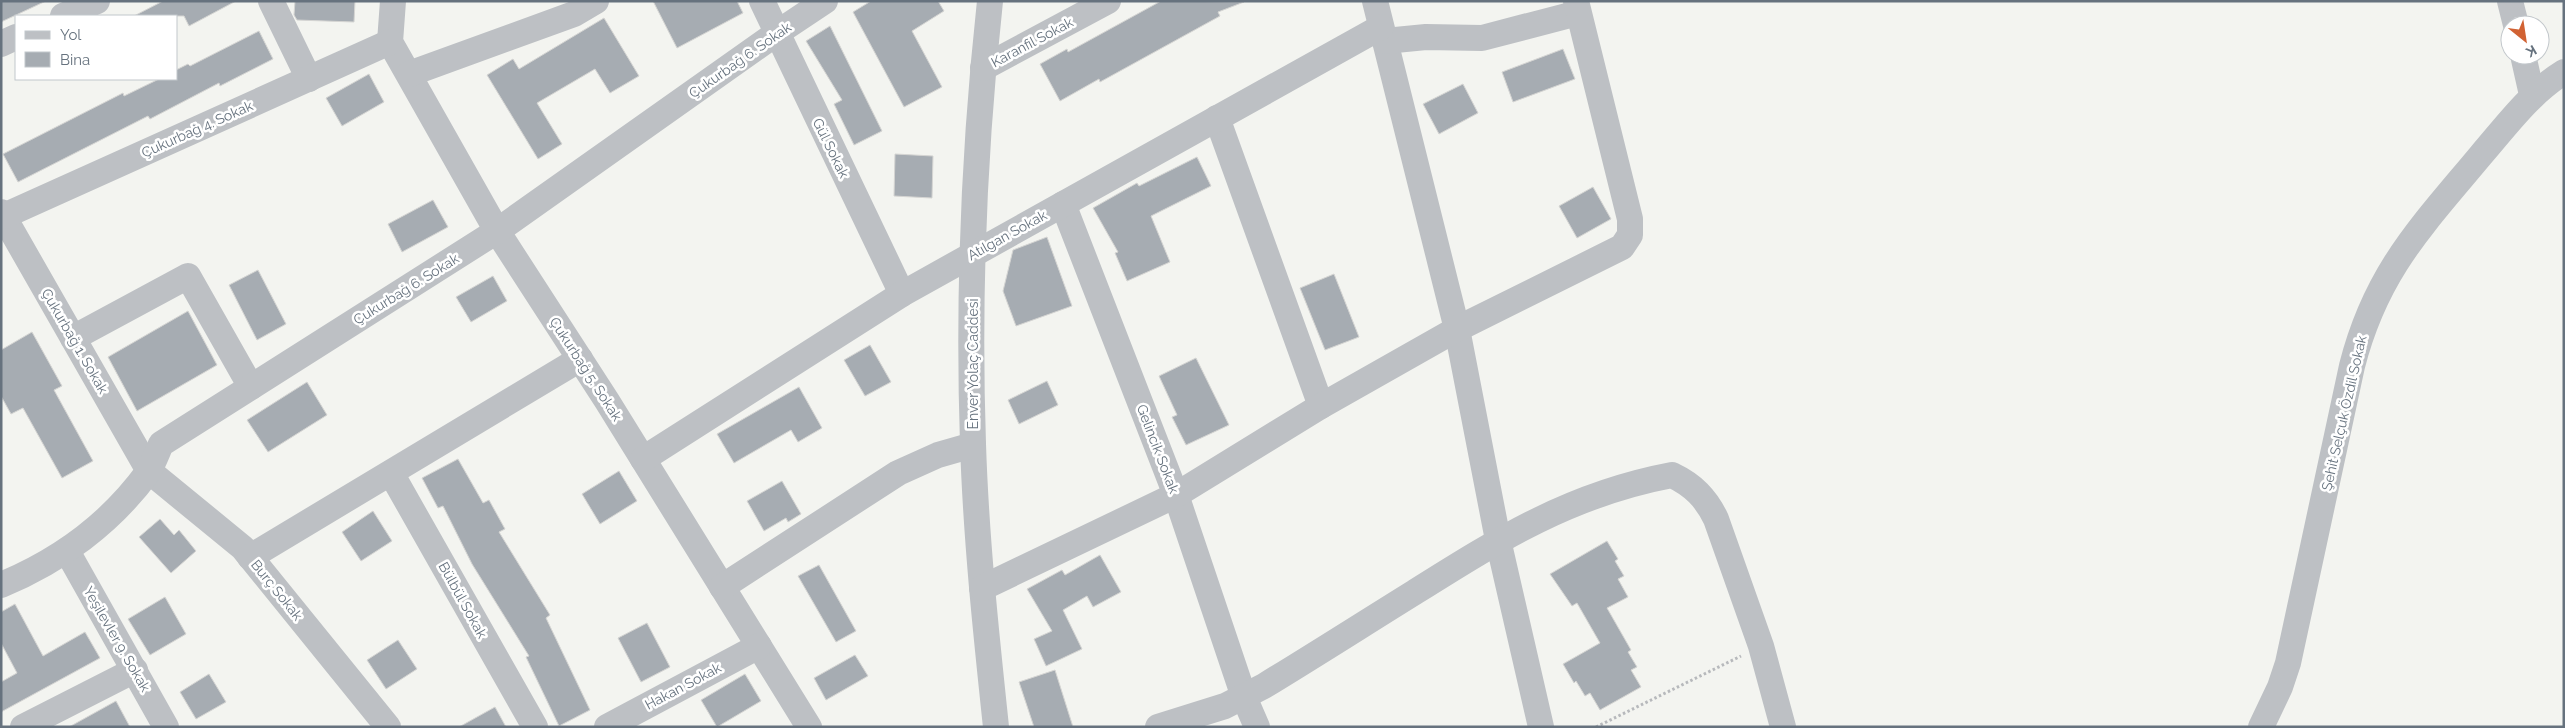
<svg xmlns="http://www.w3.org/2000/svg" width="2565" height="728" font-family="Raleway,sans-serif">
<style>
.building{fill:#a6acb2;stroke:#d5d5d3}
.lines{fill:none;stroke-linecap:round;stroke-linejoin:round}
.path{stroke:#b7b9bc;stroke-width:3;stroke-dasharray:2.5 2.5;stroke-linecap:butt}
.minor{stroke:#bdc0c4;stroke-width:26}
.labels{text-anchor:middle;stroke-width:5;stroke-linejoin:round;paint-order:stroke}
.street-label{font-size:14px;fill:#66727e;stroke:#fff}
</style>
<rect width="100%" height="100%" fill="#f3f4f0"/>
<g class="building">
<polygon points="1,1 46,1 1,22"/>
<polygon points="163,1 236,1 189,26 184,16 134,16"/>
<polygon points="295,1 355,1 354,22 297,20 294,15"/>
<polygon points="653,1 737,1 743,13 677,48"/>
<polygon points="871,1 938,1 944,11 912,31 942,87 904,107 853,12"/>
<polygon points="1161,1 1244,2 1218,12 1220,16 1100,82 1099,79 1060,101 1040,64 1067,49 1068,52"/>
<polygon points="604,18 639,76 610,93 595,69 537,103 562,144 538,159 487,75 513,59 519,69"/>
<polygon points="830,26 882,131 854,145 834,104 842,100 806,41"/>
<polygon points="259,31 273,59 220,86 219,83 150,119 148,116 18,182 3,154 123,93 124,96 159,79 176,79 176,70 188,64 190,66"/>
<polygon points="1563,49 1575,79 1513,102 1502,72"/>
<polygon points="369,74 384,102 342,126 326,98"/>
<polygon points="1463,84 1478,113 1439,134 1423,104"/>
<polygon points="895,154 933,156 932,198 894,196"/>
<polygon points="1197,157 1211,186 1151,216 1170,262 1127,281 1115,253 1118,252 1093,208 1137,183 1139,186"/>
<polygon points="1593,187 1611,219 1577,238 1559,206"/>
<polygon points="433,200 448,227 402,252 388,224"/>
<polygon points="1047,237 1072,306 1016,326 1003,291 1013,250"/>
<polygon points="258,270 286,324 257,340 229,285"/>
<polygon points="1334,274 1359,337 1325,350 1300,288"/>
<polygon points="493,276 507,301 471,322 456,297"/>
<polygon points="188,311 217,365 137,411 108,357"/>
<polygon points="32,332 62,386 54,390 93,461 62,478 23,408 11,414 1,396 1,350"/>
<polygon points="870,345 891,382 865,396 844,360"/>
<polygon points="1196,358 1229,425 1186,445 1172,417 1177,415 1159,376"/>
<polygon points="1047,381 1058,405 1019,424 1008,400"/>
<polygon points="307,382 327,415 268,452 247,420"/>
<polygon points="799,387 822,428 798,442 791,430 734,463 717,434"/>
<polygon points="458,459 483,503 489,500 505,529 499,532 550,615 546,618 590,710 559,726 526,657 529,656 472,564 443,506 438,508 422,478"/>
<polygon points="619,471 637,501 600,524 582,494"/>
<polygon points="782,481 801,514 788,522 786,518 764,531 747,501"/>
<polygon points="373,511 392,541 361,561 342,532"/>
<polygon points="160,519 174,535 179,530 196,551 171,573 139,537"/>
<polygon points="1607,541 1618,559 1615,561 1624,576 1618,579 1628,597 1607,608 1631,650 1628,652 1637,667 1631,670 1641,687 1600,710 1590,693 1585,696 1576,681 1574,683 1563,664 1600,643 1577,603 1572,606 1550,574"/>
<polygon points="1100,555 1121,592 1093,607 1087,596 1063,610 1082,649 1046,666 1034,639 1052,631 1027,589 1062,570 1065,575"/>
<polygon points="819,565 856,631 836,642 798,576"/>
<polygon points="165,597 186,634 150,655 128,619"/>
<polygon points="15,604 43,656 85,632 100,658 1,712 1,682 17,673 1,643 1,612"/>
<polygon points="647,623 670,667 641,682 618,638"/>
<polygon points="398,640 417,669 386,689 367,660"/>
<polygon points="855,655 868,676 826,700 814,678"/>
<polygon points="1055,670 1073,727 1034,727 1019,682"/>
<polygon points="209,674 226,702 196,719 180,692"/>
<polygon points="745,674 761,701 717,727 701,700"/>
<polygon points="116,701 130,727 69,727"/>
<polygon points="495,707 506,727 459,727"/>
</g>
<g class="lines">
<polyline class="path" points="1596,727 1741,656"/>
<g class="minor">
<polyline points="271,1 309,79"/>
<polyline points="393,1 390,42 497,231 607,401 809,727"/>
<polyline points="762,1 902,294"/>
<path d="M990,1C974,148 968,296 973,444C976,538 986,633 996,727"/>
<polyline points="1375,1 1457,329 1498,540 1541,727"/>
<polyline points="2510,1 2516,25"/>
<polyline points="63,16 97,1"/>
<polyline points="1385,41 1426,37 1482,38 1578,13"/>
<polyline points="1,44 16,37"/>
<polyline points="2523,55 2532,95"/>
<polyline points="983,68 1108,1"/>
<polyline points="409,74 574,14 596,1"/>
<polyline points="1217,118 1321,406"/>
<polyline points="1063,204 1176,495 1244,697 1257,727"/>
<polyline points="1,212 149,471 243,548 388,727"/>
<polyline points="4,216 390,42"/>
<polyline points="73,338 188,276 251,387"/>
<polyline points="643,459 902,294 1381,27"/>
<polyline points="391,473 535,727"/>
<polyline points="67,551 166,727"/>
<polyline points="250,557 580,359"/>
<path d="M1,585C59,561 111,523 148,472C153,464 157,453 161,444L497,231L777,33L825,1"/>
<polyline points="722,587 898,473 938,455 973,445"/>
<polyline points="982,588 1176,495 1321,406 1457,329 1622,247 1630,235 1630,219 1576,1"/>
<polyline points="23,727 135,670"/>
<polyline points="607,727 759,646"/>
<path d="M1158,727L1225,706L1264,686C1315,655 1365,623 1415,592C1501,538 1571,494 1672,475C1693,485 1706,498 1716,519L1761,646L1783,727"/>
<path d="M2261,727L2280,687L2288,663L2352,366C2376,272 2421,227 2481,155C2507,125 2530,93 2564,72"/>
</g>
</g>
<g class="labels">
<g class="street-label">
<text transform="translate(1032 42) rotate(-28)" y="5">Karanfil Sokak</text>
<text transform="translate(740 60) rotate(-35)" y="5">Çukurbağ 6. Sokak</text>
<text transform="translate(197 129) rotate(-24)" y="5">Çukurbağ 4. Sokak</text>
<text transform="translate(831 148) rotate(64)" y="5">Gül Sokak</text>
<text transform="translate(1007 235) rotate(-29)" y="5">Atılgan Sokak</text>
<text transform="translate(406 289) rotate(-32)" y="5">Çukurbağ 6. Sokak</text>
<text transform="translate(75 341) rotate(60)" y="5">Çukurbağ 1. Sokak</text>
<text transform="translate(973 364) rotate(-90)" y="5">Enver Yolaç Caddesi</text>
<text transform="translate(586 369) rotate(57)" y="5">Çukurbağ 5. Sokak</text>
<text transform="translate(2344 413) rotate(-77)" y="5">Şehit Selçuk Özdil Sokak</text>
<text transform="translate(1158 449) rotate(69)" y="5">Gelincik Sokak</text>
<text transform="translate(277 590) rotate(51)" y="5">Burç Sokak</text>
<text transform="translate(463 600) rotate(61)" y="5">Bülbül Sokak</text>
<text transform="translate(117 639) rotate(60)" y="5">Yeşilevler 9. Sokak</text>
<text transform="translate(683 686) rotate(-28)" y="5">Hakan Sokak</text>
</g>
</g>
<rect width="2565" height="728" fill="none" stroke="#66727e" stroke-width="5"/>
<rect x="15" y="15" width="162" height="65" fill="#ffffff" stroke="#c2c7cb"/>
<rect x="25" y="31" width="25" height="8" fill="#bdc0c4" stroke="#c2c7cb"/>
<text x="60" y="40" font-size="15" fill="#66727e">Yol</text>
<rect x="25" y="52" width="25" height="15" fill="#a6acb2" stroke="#c2c7cb"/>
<text x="60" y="65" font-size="15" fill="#66727e">Bina</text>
<g transform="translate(2525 40) rotate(150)"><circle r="24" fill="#ffffff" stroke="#c2c7cb"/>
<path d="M0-4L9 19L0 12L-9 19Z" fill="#d16233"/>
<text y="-8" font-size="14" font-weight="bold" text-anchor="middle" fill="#66727e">K</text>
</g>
</svg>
